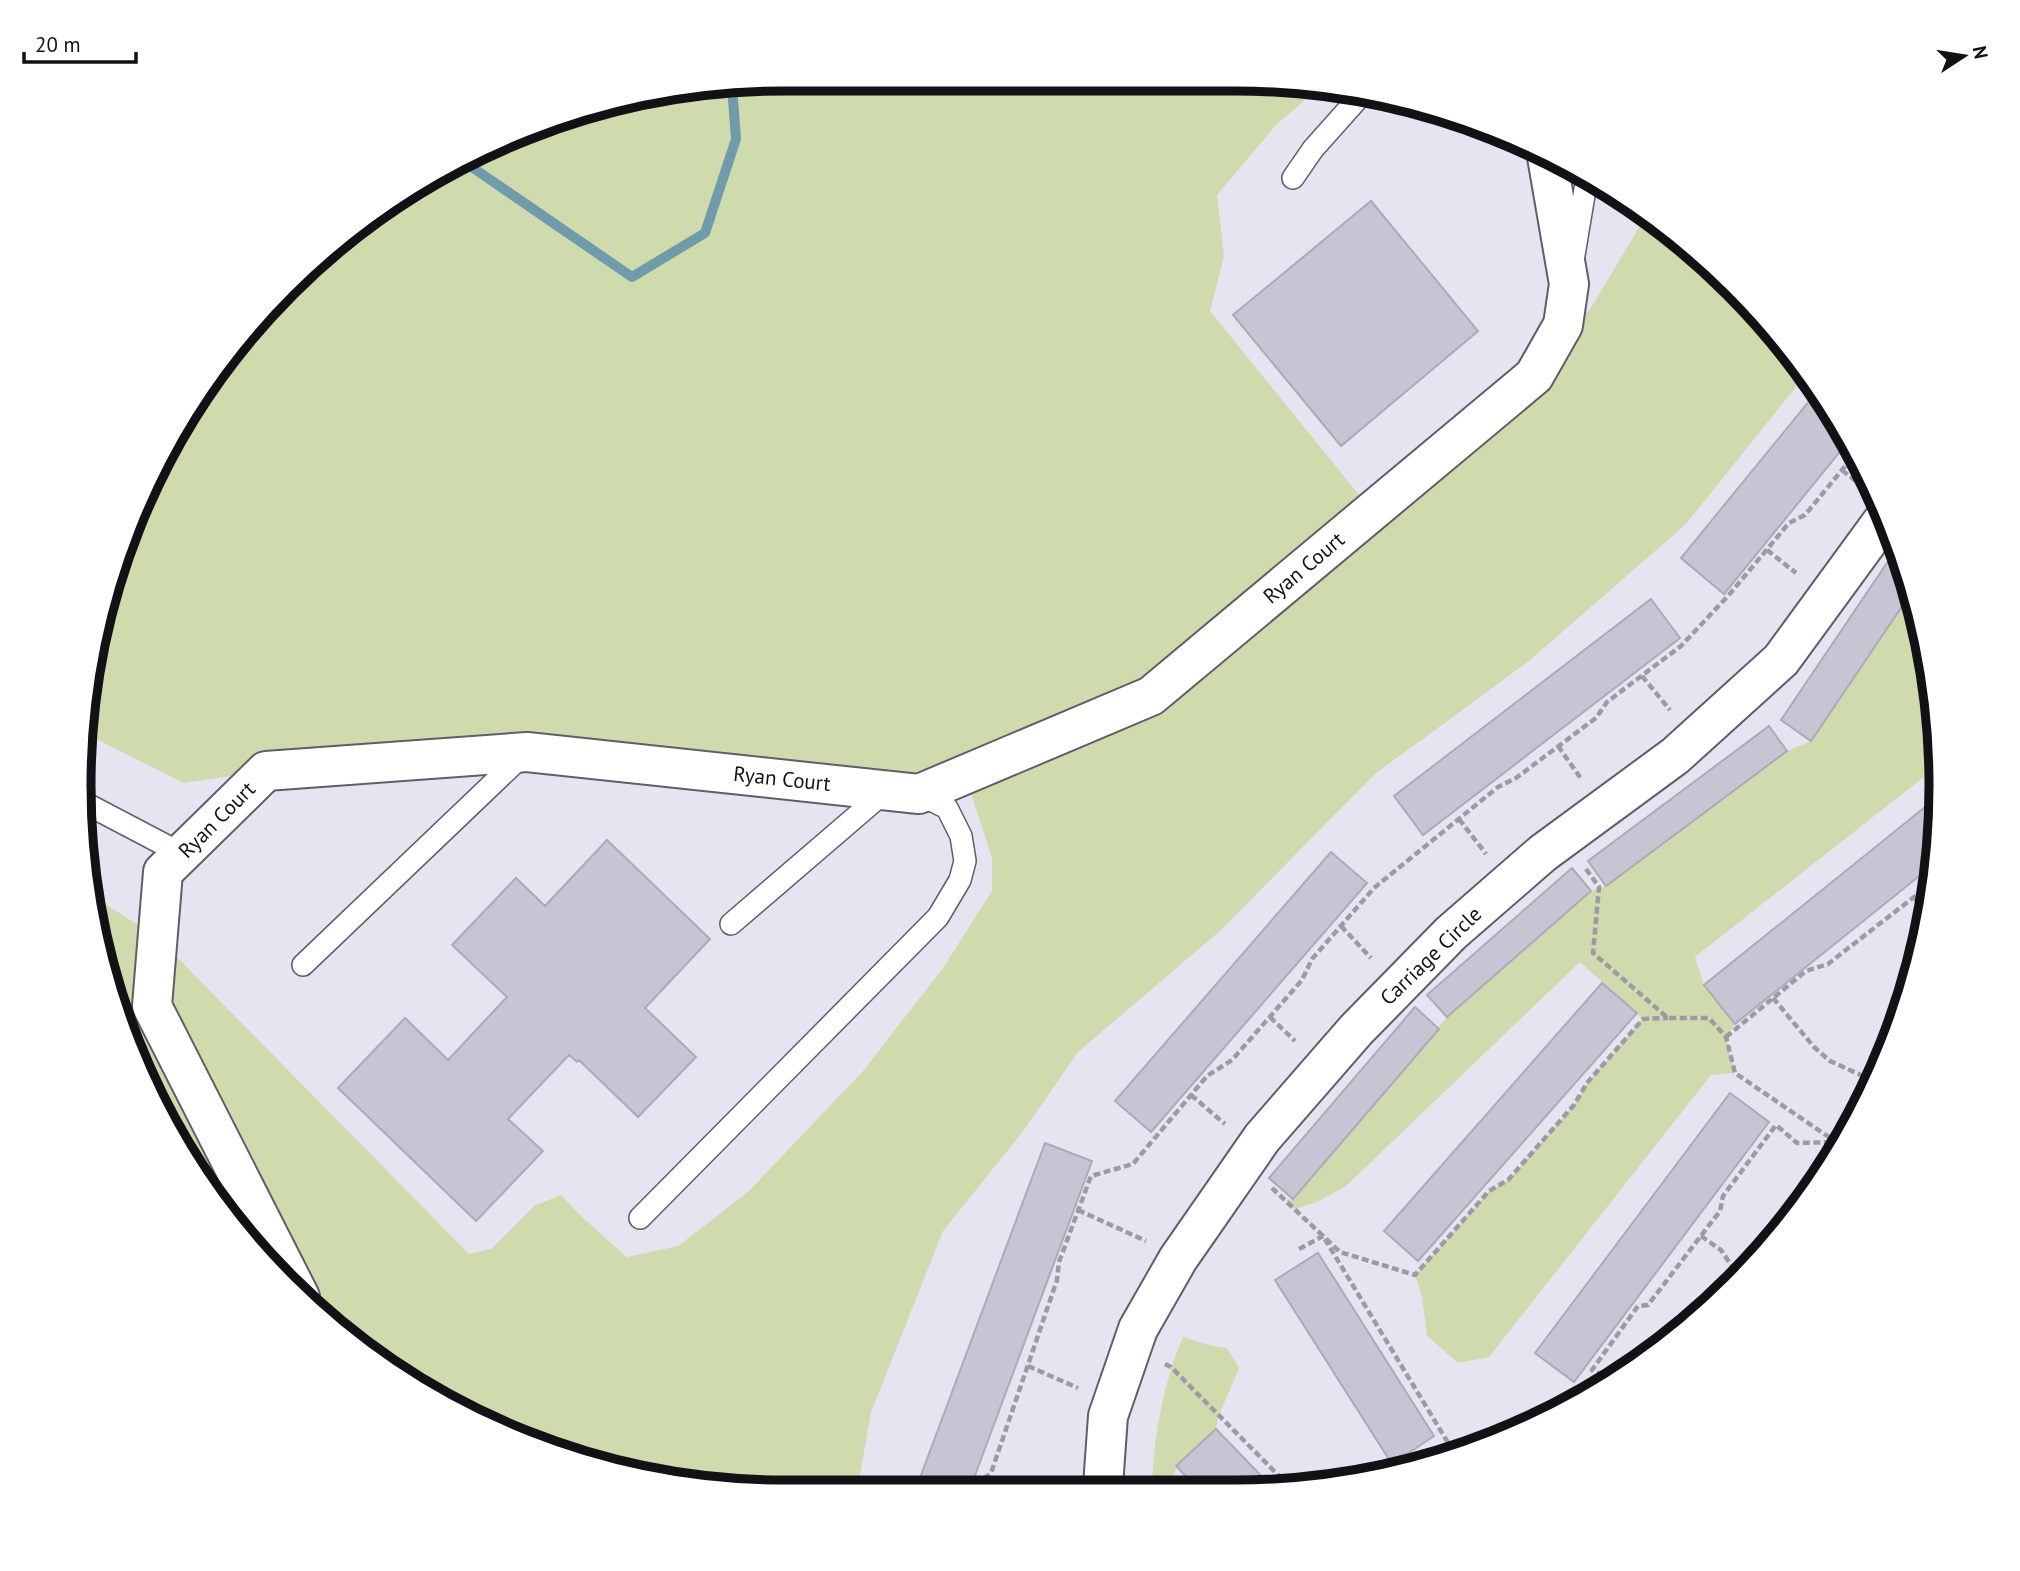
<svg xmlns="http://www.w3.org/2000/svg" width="2020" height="1571" font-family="'PT Sans',sans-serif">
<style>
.green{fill:#cfdbac}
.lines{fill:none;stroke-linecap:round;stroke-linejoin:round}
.stream{stroke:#709bab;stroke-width:10}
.building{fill:#c7c5d4;stroke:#acaab8;stroke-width:2}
.service-casing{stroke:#605d6a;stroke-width:24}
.minor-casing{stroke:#605d6a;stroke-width:42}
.path{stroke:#9d9aa5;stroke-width:4.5;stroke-dasharray:7 3.5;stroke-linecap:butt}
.service{stroke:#fff;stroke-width:21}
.minor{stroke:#fff;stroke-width:38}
.labels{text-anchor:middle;stroke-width:6;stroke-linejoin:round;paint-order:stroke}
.street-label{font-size:21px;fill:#121115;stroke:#fff}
.rim{fill:none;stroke:#121115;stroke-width:9}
</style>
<rect width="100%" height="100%" fill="#e7e4f2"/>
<g class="green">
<polygon points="786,79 1280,80 1320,87 1277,124 1217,195 1224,256 1210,311 1372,511 1534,376 1592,306 1647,214 1664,225 1766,319 1807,373 1686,524 1529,661 1375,774 1221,930 1078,1052 1024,1130 943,1231 871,1412 858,1486 693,1486 558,1455 393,1373 286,1286 198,1178 133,1056 103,969 93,896 158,938 469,1254 491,1249 534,1206 561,1195 582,1217 627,1257 678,1246 748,1192 863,1071 943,968 992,891 992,858 965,775 919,794 527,752 266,771 184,783 86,734 103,603 173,432 285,286 432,174 602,103"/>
<polygon points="1911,593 1928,648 1939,765 1695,957 1704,985 1735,1024 1726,1037 1735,1073 1711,1075 1489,1357 1458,1363 1427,1336 1422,1296 1415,1275 1489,1191 1508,1180 1574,1105 1587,1083 1642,1019 1637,1013 1580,962 1346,1186 1317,1202 1295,1209 1285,1200 1293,1199 1447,1017 1591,891 1606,886 1787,751 1811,741"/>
<path d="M1183,1337L1209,1345L1227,1348L1239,1368L1219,1415L1216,1429L1177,1466L1171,1481L1176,1486H1152C1154,1435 1163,1384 1183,1337Z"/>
</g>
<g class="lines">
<polyline class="stream" points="463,161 632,277 705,233 736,139 732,86"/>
</g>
<g class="building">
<polygon points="1371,201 1478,331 1341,446 1233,315"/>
<polygon points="1819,389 1848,442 1724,594 1681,558"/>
<polygon points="1897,548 1911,593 1811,741 1781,720"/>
<polygon points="1651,599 1680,638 1423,835 1394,796"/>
<polygon points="1769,726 1787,751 1606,886 1588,861"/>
<polygon points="1940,795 1933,865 1735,1024 1704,985"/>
<polygon points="607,840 710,939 645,1008 696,1057 638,1117 579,1060 577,1062 569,1055 508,1119 543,1151 476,1221 338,1088 405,1018 448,1060 507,997 452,945 516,878 545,906"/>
<polygon points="1331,852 1367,883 1151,1132 1115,1101"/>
<polygon points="1572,868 1591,891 1447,1017 1427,995"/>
<polygon points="1602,983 1637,1013 1418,1261 1384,1231"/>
<polygon points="1415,1007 1439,1029 1293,1199 1269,1178"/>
<polygon points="1730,1093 1769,1122 1574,1382 1535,1353"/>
<polygon points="1045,1143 1092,1161 971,1486 917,1486"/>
<polygon points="1318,1253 1434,1436 1392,1464 1275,1280"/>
<polygon points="1216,1429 1271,1486 1195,1486 1176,1466"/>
</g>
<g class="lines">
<defs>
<g id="service">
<polyline points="1293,178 1313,149 1362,94"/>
<polyline points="1574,255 1585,189 1590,178"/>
<polyline points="81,801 182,854"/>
<polyline points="731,924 887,790"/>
<polyline points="303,965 525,753"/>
<polyline points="640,1218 938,917 960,880 965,861 961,836 947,808 919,794"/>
</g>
<g id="minor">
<polyline points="300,1297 152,1006 163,872 266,771 527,752 919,794 1151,696 1534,376 1563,325 1569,284 1546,151"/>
<polyline points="1103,1486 1108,1416 1138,1329 1178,1259 1262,1138 1356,1030 1451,933 1543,853 1675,756 1781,660 1887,515"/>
</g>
</defs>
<use href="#service" class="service-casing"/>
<use href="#minor" class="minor-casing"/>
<g class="path">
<polyline points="1842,470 1863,487"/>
<polyline points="1767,550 1796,573"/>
<polyline points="1642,676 1670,710"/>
<polyline points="1558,746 1582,780"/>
<polyline points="1459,819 1486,854"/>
<polyline points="1586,869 1599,887 1593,953 1668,1018 1709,1018 1726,1037 1735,1073 1836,1142 1841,1143"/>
<polyline points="1914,897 1928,916"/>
<polyline points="1341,926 1371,958"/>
<polyline points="1773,998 1814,1047 1830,1061 1874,1081"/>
<polyline points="1270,1017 1295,1041"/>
<polyline points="1726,1037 1806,971 1828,964 1932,883"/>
<polyline points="1191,1095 1225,1124"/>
<polyline points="1272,1188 1323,1236 1456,1456"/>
<polyline points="1078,1210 1146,1241"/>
<polyline points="1701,1236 1721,1250 1740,1278"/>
<polyline points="1299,1249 1323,1236 1340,1252 1415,1275 1489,1191 1508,1180 1574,1105 1587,1083 1643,1019 1668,1018"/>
<polyline points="1165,1364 1171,1367 1289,1486"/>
<polyline points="1028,1366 1078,1388"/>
<polyline points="1612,1381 1592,1370 1638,1306 1648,1305 1720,1211 1723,1196 1776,1125 1797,1143 1835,1142"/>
<polyline points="977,1486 979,1482 991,1473 1057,1280 1059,1262 1091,1176 1133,1164 1207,1076 1232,1060 1302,980 1312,959 1374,888 1498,787 1516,778 1596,718 1607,702 1681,646 1728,596 1789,523 1805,515 1855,454"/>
</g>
<use href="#service" class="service"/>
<use href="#minor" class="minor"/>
</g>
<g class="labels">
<g class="street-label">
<text transform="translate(1304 568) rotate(-40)" y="7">Ryan Court</text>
<text transform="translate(782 779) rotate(6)" y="7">Ryan Court</text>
<text transform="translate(217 820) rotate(-45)" y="7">Ryan Court</text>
<text transform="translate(1431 956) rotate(-44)" y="7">Carriage Circle</text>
</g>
</g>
<path d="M0 0H2020V1571H0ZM785 91H1235A694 694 0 0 1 1929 785V786A694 694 0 0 1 1235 1480H785A694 694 0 0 1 91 786V785A694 694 0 0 1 785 91Z" fill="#fff" fill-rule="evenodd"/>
<path class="rim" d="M785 91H1235A694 694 0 0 1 1929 785V786A694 694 0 0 1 1235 1480H785A694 694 0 0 1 91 786V785A694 694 0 0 1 785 91Z"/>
<g transform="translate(1964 56) rotate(78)" stroke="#ffffff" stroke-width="5" paint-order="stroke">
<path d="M0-5L12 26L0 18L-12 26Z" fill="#121115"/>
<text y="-10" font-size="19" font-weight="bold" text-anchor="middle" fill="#121115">N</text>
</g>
<path d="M24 52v10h112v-10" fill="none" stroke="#121115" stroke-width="3.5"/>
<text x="35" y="52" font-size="21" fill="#121115" stroke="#ffffff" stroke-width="5" paint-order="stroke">20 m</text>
</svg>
